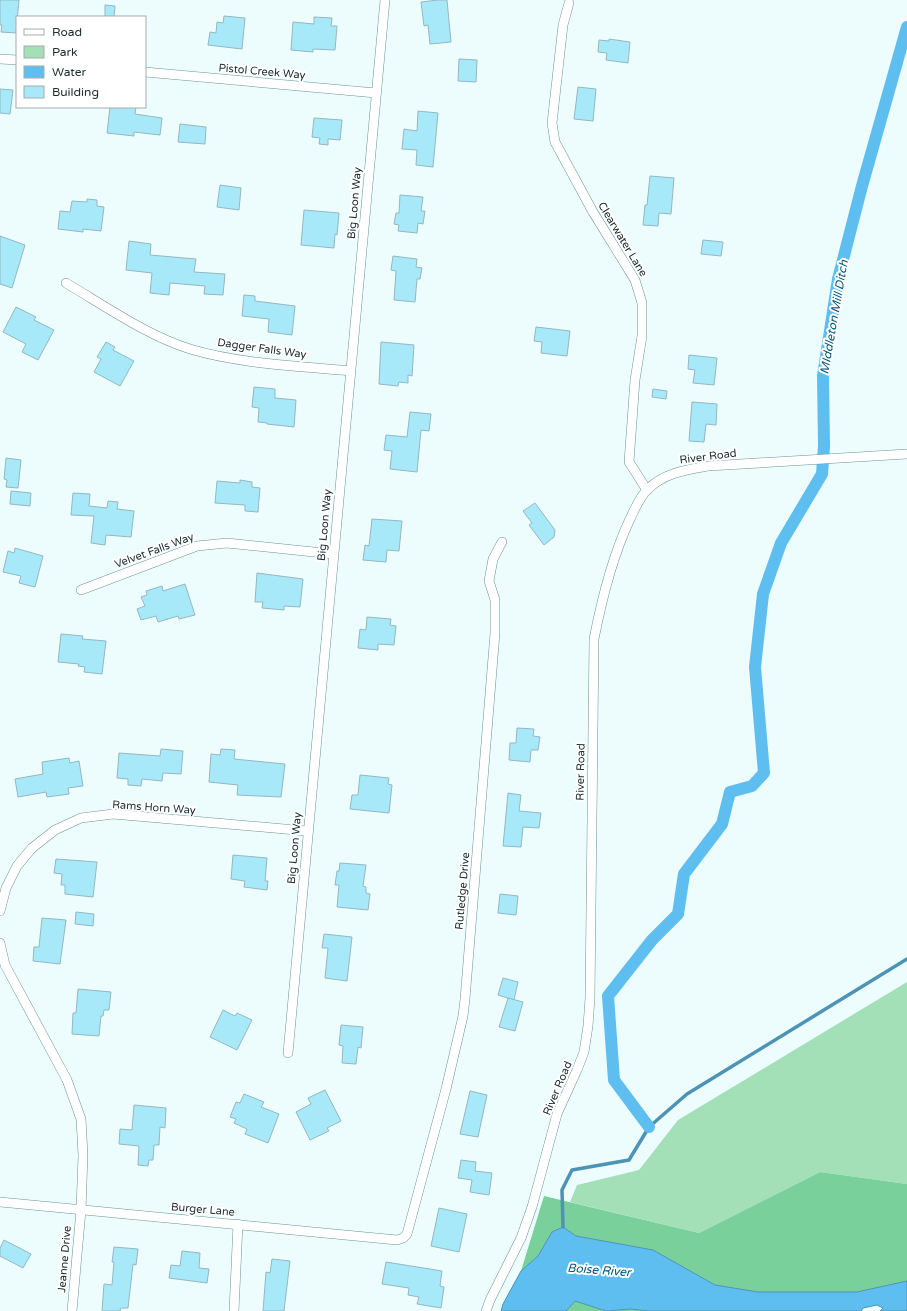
<svg xmlns="http://www.w3.org/2000/svg" width="907" height="1311" font-family="'Varela Round',sans-serif">
<style>
.green{fill:#a3e0b8}
.forest{fill:#79d09b}
.water{fill:#5fbef0;stroke:#4c93b6}
.lines{fill:none;stroke-linecap:round;stroke-linejoin:round}
.stream{stroke:#4c93b6;stroke-width:3.5}
.canal{stroke:#5fbef0;stroke-width:12}
.building{fill:#a8e9f9;stroke:#93b8c1}
.minor-casing{stroke:#6d9392;stroke-width:10}
.minor{stroke:#fff;stroke-width:9}
.labels{text-anchor:middle;stroke-width:4;stroke-linejoin:round;paint-order:stroke}
.street-label{font-size:11px;fill:#203030;stroke:#fff}
.water-label{font-size:12px;font-style:italic;fill:#085778;stroke:#fff}
</style>
<rect width="100%" height="100%" fill="#edfdfd"/>
<polygon class="green" points="907,982 907,1184 820,1172 699,1233 570,1202 577,1185 639,1170 678,1120"/>
<g class="forest">
<polygon points="820,1172 907,1184 907,1281 857,1292 758,1292 715,1285 653,1250 576,1236 563,1227 552,1232 538,1256 521,1271 544,1196 699,1233"/>
<polygon points="575,1301 606,1311 630,1309 650,1311 566,1311"/>
</g>
<polygon class="water" points="563,1227 576,1236 653,1250 715,1285 758,1292 857,1292 907,1281 907,1311 880,1311 883,1308 877,1305 863,1308 861,1311 650,1311 630,1309 606,1311 575,1301 566,1311 501,1311 503,1304 521,1271 538,1256 552,1232"/>
<g class="lines">
<polyline class="stream" points="563,1227 562,1190 572,1170 629,1160 649,1127 687,1094 907,959"/>
<polyline class="canal" points="649,1127 614,1080 608,996 652,940 678,914 684,874 722,824 730,792 752,786 764,773 755,667 763,594 781,543 822,474 824,446 823,376 838,279 862,186 907,27"/>
</g>
<g class="building">
<polygon points="0,0 19,0 16,33 1,32 2,25 0,25"/>
<polygon points="438,0 447,0 451,42 430,44 428,25 424,26 421,2"/>
<polygon points="105,5 115,6 114,17 105,17"/>
<polygon points="224,16 245,18 242,49 208,45 210,32 216,33 217,22 223,23"/>
<polygon points="314,17 332,18 331,26 337,26 335,50 313,49 313,52 291,50 293,22 314,24"/>
<polygon points="609,39 630,42 628,63 606,60 607,53 598,52 599,40 609,41"/>
<polygon points="459,59 477,60 476,82 458,81"/>
<polygon points="578,87 596,89 593,121 574,119"/>
<polygon points="0,89 13,90 10,114 0,113"/>
<polygon points="110,107 136,107 135,114 162,118 160,135 134,132 134,136 107,133"/>
<polygon points="418,111 438,113 433,167 416,165 417,150 402,149 404,129 417,131"/>
<polygon points="314,118 342,120 340,140 328,139 328,145 319,144 320,138 312,137"/>
<polygon points="180,124 206,127 205,144 178,142"/>
<polygon points="650,176 674,178 671,214 659,213 658,226 643,225 645,205 647,205"/>
<polygon points="220,185 241,188 239,210 217,207"/>
<polygon points="400,195 423,197 421,211 425,211 423,224 418,223 417,233 398,231 399,225 394,224 396,213 399,213"/>
<polygon points="87,199 97,200 97,206 104,207 101,231 83,229 83,232 58,229 60,211 70,212 72,201 87,202"/>
<polygon points="304,210 339,213 337,235 335,234 334,248 301,245"/>
<polygon points="0,236 25,245 12,288 0,284"/>
<polygon points="703,240 723,242 721,256 701,254"/>
<polygon points="129,241 151,244 150,255 196,259 194,272 225,274 223,295 204,294 205,286 170,283 169,295 150,293 152,273 126,270"/>
<polygon points="393,256 417,259 416,267 422,268 420,279 417,279 415,302 394,300 396,271 391,270"/>
<polygon points="244,295 255,296 255,301 295,306 292,335 268,332 269,319 242,316"/>
<polygon points="16,307 36,317 34,320 54,330 38,360 22,352 26,344 3,332"/>
<polygon points="536,327 570,331 567,356 541,353 542,342 534,341"/>
<polygon points="106,342 115,347 113,350 134,361 120,386 94,372 101,359 97,357"/>
<polygon points="381,342 414,345 412,376 408,375 408,383 399,382 398,386 379,384"/>
<polygon points="689,355 717,358 714,385 693,383 695,370 688,369"/>
<polygon points="254,387 275,389 275,398 296,400 294,427 267,424 267,423 258,422 259,408 252,407"/>
<polygon points="653,389 667,391 666,399 652,397"/>
<polygon points="692,402 717,404 716,425 706,424 704,442 689,441"/>
<polygon points="410,412 431,414 429,431 421,430 417,472 390,469 392,451 384,450 386,435 407,437"/>
<polygon points="6,458 21,460 18,488 6,487 7,480 4,479"/>
<polygon points="240,480 252,482 252,487 260,488 258,512 245,511 245,505 215,503 217,481 240,483"/>
<polygon points="11,491 31,493 30,506 10,504"/>
<polygon points="73,493 90,494 89,506 107,508 108,501 118,502 117,509 134,511 131,537 106,535 105,545 91,543 94,516 71,515"/>
<polygon points="535,503 555,530 554,537 544,545 529,525 532,523 523,511"/>
<polygon points="372,519 402,521 399,551 387,550 386,562 363,560 365,545 369,546"/>
<polygon points="15,548 43,556 35,587 19,583 21,576 3,572 8,551 14,553"/>
<polygon points="257,573 303,579 300,607 284,606 284,610 262,608 263,602 255,602"/>
<polygon points="185,584 195,615 179,619 178,616 158,622 156,616 141,620 137,609 145,606 141,597 147,595 146,591 162,586 163,591"/>
<polygon points="367,617 391,619 390,625 396,626 394,645 378,644 378,650 358,648 360,629 366,630"/>
<polygon points="61,634 83,636 82,639 106,641 102,674 84,672 85,667 78,666 79,664 58,662"/>
<polygon points="517,728 534,729 533,736 540,737 538,750 531,750 530,762 509,760 510,743 516,743"/>
<polygon points="161,749 183,751 181,774 163,773 162,781 142,779 141,786 128,785 128,779 117,778 119,753 160,756"/>
<polygon points="221,749 235,750 234,759 285,764 281,797 237,795 238,785 209,782 211,754 220,755"/>
<polygon points="69,758 70,763 79,761 83,786 68,788 69,794 47,797 46,792 18,797 15,779 43,774 42,762"/>
<polygon points="360,775 389,778 388,784 392,785 389,813 350,809 352,795 358,795"/>
<polygon points="508,793 521,795 519,811 541,813 539,828 523,827 521,847 503,846"/>
<polygon points="233,855 267,858 265,881 268,881 267,890 244,887 245,881 231,879"/>
<polygon points="56,859 97,862 93,897 65,894 65,885 61,885 62,874 54,873"/>
<polygon points="340,863 366,865 363,886 366,887 366,893 370,894 368,910 337,907 339,885 335,885 337,871 339,871"/>
<polygon points="500,894 518,896 516,915 498,913"/>
<polygon points="76,912 94,914 93,926 75,924"/>
<polygon points="42,918 66,920 60,964 33,961 34,947 39,947"/>
<polygon points="324,934 352,937 347,981 325,978 328,948 322,948"/>
<polygon points="503,978 518,982 514,1000 498,995"/>
<polygon points="78,989 111,992 109,1010 104,1010 103,1016 101,1016 99,1036 72,1034 73,1013 76,1013"/>
<polygon points="508,998 523,1002 515,1031 499,1027"/>
<polygon points="223,1010 235,1016 237,1013 252,1020 237,1050 210,1037"/>
<polygon points="341,1025 363,1027 361,1048 358,1047 356,1064 342,1063 343,1046 339,1045"/>
<polygon points="325,1090 341,1121 327,1128 329,1131 310,1140 296,1112 311,1104 308,1098"/>
<polygon points="470,1091 487,1095 478,1137 460,1134"/>
<polygon points="244,1094 264,1102 261,1107 279,1114 268,1143 245,1134 247,1129 234,1123 236,1119 230,1117 236,1102 240,1103"/>
<polygon points="134,1105 166,1108 165,1128 160,1127 159,1145 154,1145 153,1160 149,1160 148,1166 138,1165 139,1146 119,1144 120,1129 132,1130"/>
<polygon points="461,1160 476,1162 475,1171 492,1173 489,1195 470,1192 472,1180 458,1178"/>
<polygon points="439,1208 467,1214 459,1252 431,1246"/>
<polygon points="4,1240 31,1254 23,1268 0,1256 0,1248"/>
<polygon points="114,1247 138,1249 136,1265 133,1264 128,1308 121,1308 120,1311 102,1311 104,1284 112,1285 114,1262 112,1262"/>
<polygon points="182,1251 200,1253 199,1268 209,1269 207,1283 169,1278 171,1265 180,1266"/>
<polygon points="272,1259 290,1261 284,1311 263,1311 266,1272 270,1273"/>
<polygon points="386,1262 442,1271 440,1286 444,1287 441,1308 417,1304 419,1297 408,1295 409,1288 382,1284"/>
</g>
<g class="lines">
<defs>
<g id="minor">
<polyline points="569,3 563,25 552,123 555,142 593,212 635,280 642,303 642,336 635,380 629,462 647,490"/>
<polyline points="0,59 17,60"/>
<polyline points="145,72 376,93"/>
<path d="M66,283C105,306 148,336 190,349C240,364 299,366 350,371"/>
<polyline points="81,590 197,546 227,543 333,554"/>
<polyline points="0,911 6,888 17,866 32,848 55,830 81,818 113,814 307,831"/>
<polyline points="0,943 5,965 67,1080 81,1119 83,1155 81,1210 72,1311"/>
<polyline points="288,1053 385,0"/>
<polyline points="0,1202 397,1240 403,1238 407,1234 446,1089 463,1016 465,999 495,633 495,600 489,581 493,559 502,542"/>
<polyline points="234,1311 238,1224"/>
<path d="M486,1311L490,1300L521,1238L532,1207L557,1114L577,1070L584,1052L588,1026L590,998L594,639C602,598 612,557 630,519C635,509 639,498 647,490C664,473 685,470 708,466L907,454"/>
</g>
</defs>
<use href="#minor" class="minor-casing"/>
<use href="#minor" class="minor"/>
</g>
<g class="labels">
<g class="street-label">
<text transform="translate(262 71) rotate(5)" y="4">Pistol Creek Way</text>
<text transform="translate(354 203) rotate(-85)" y="4">Big Loon Way</text>
<text transform="translate(623 239) rotate(59)" y="4">Clearwater Lane</text>
<text transform="translate(262 348) rotate(8)" y="4">Dagger Falls Way</text>
<text transform="translate(708 456) rotate(-7)" y="4">River Road</text>
<text transform="translate(324 525) rotate(-85)" y="4">Big Loon Way</text>
<text transform="translate(154 550) rotate(-20)" y="4">Velvet Falls Way</text>
<text transform="translate(580 772) rotate(-89)" y="4">River Road</text>
<text transform="translate(154 807) rotate(4)" y="4">Rams Horn Way</text>
<text transform="translate(294 848) rotate(-85)" y="4">Big Loon Way</text>
<text transform="translate(462 891) rotate(-85)" y="4">Rutledge Drive</text>
<text transform="translate(557 1088) rotate(-67)" y="4">River Road</text>
<text transform="translate(203 1209) rotate(5)" y="4">Burger Lane</text>
<text transform="translate(64 1259) rotate(-85)" y="4">Jeanne Drive</text>
</g>
<g class="water-label">
<text transform="translate(834 317) rotate(-80)" y="4">MIddleton Mill Ditch</text>
<text transform="translate(599 1270) rotate(4)" y="4">Boise River</text>
</g>
</g>
<rect x="16" y="16" width="130" height="92" fill="#ffffff" stroke="#a6acac"/>
<rect x="24" y="29" width="20" height="6" fill="#ffffff" stroke="#a6acac"/>
<text x="52" y="36" font-size="12" fill="#203030">Road</text>
<rect x="24" y="46" width="20" height="12" fill="#a3e0b8" stroke="#a6acac"/>
<text x="52" y="56" font-size="12" fill="#203030">Park</text>
<rect x="24" y="66" width="20" height="12" fill="#5fbef0" stroke="#a6acac"/>
<text x="52" y="76" font-size="12" fill="#203030">Water</text>
<rect x="24" y="86" width="20" height="12" fill="#a8e9f9" stroke="#a6acac"/>
<text x="52" y="96" font-size="12" fill="#203030">Building</text>
</svg>
